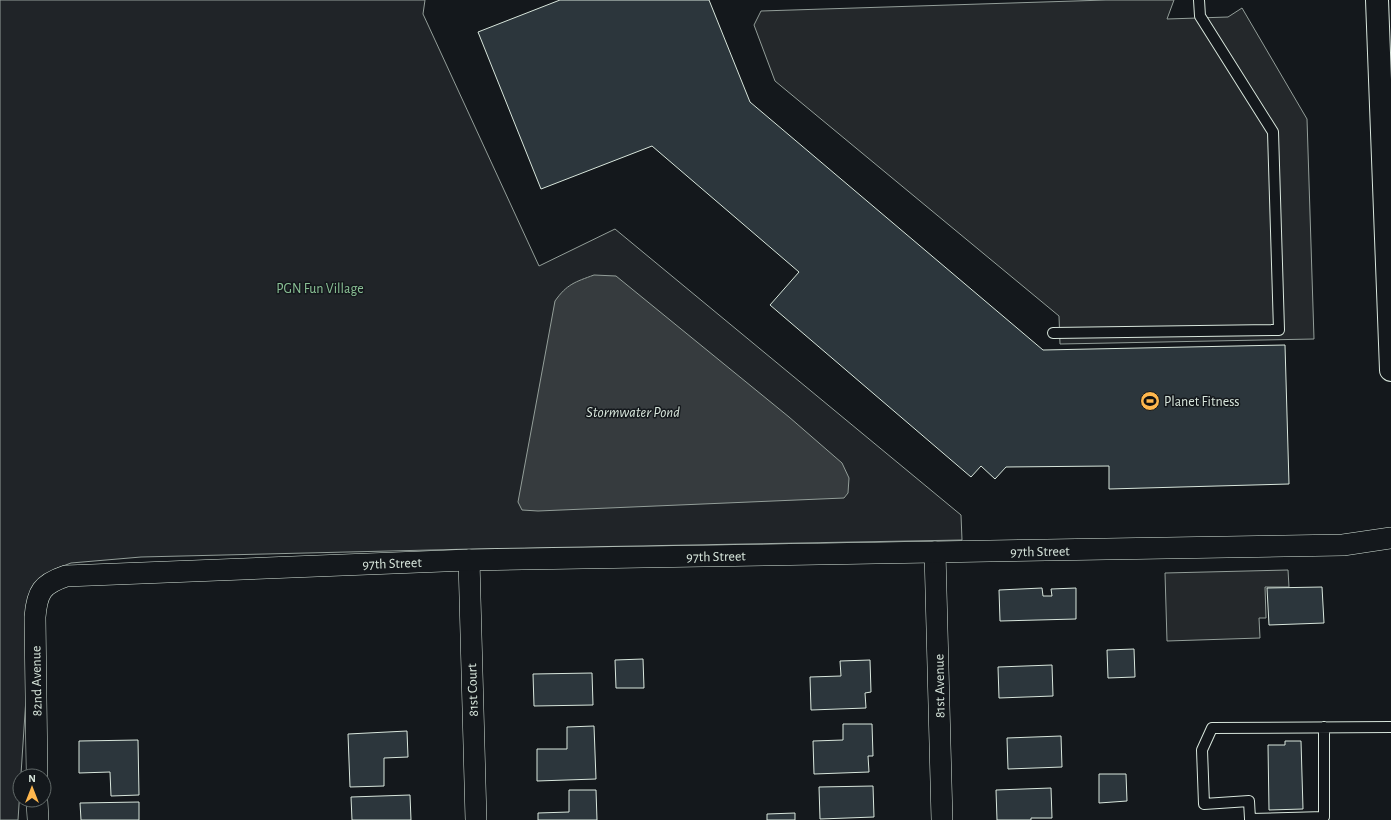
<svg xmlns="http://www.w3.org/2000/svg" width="1391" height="820" font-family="'Alegreya Sans',sans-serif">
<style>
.green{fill:#202428;stroke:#939e99}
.parking{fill:#24282b;stroke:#939e99}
.water{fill:#363b3e;stroke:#939e99}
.building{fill:#2c363c;stroke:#d8e6dc}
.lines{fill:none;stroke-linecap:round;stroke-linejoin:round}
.service-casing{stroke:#d8e6dc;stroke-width:12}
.minor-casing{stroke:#d8e6dc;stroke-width:22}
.tertiary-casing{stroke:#d8e6dc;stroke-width:24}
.service{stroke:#14181c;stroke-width:10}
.minor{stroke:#14181c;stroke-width:21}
.tertiary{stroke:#14181c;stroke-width:22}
.labels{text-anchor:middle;stroke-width:3;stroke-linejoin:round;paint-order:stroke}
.park-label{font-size:14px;fill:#8ac095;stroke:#14181c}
.poi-label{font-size:14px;fill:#d8e6dc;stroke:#14181c;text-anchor:start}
.street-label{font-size:14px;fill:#d8e6dc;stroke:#14181c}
.water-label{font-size:15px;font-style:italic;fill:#d8e6dc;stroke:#14181c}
</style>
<rect width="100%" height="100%" fill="#14181c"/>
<polygon class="green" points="0,0 425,0 423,14 539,266 615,229 961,515 962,540 472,549 141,557 71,563 55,569 38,582 26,698 18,820 0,820"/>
<g class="parking">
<polygon points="1106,0 1174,0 1167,19 1228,17 1242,8 1307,119 1314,339 1060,344 1059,316 775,81 754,25 761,11"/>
<polygon points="1288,570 1289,587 1265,587 1266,618 1259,618 1260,638 1167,641 1165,573"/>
</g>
<path class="water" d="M594,275L616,276L789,417L842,463L849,478L848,493L844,498L538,511L522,510L518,502L555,301C567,284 575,282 594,275Z"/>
<g class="building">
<polygon points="560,0 709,0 750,102 1043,350 1285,345 1289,484 1109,489 1109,466 1006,467 995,479 981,466 971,477 770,305 799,272 652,146 541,189 478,32"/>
<polygon points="1322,587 1324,623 1269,625 1267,588"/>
<polygon points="1042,588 1043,596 1052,596 1051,589 1076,588 1076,619 1000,621 999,590"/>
<polygon points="1134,649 1135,677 1108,678 1107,650"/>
<polygon points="643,659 644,688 616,688 615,660"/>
<polygon points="870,660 871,692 865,693 866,708 811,710 810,677 841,676 840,661"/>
<polygon points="1052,665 1053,696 999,698 998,667"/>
<polygon points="592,673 593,705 534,706 533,674"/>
<polygon points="843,724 872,724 873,756 868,756 869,772 814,774 813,741 843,740"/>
<polygon points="594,726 596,779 537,781 537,749 567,749 567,727"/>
<polygon points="407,731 408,757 384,758 384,786 350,787 348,734"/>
<polygon points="1061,736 1062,767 1008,769 1007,738"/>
<polygon points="138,740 139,795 111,796 110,772 79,773 79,741"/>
<polygon points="1285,741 1301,741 1303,809 1269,810 1268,745 1285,745"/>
<polygon points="1099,774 1126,774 1127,801 1099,803"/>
<polygon points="873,786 874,817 820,819 819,787"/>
<polygon points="1051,788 1052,818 1031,818 1031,820 997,820 996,790"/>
<polygon points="569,790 596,790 597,820 538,820 538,813 569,812"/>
<polygon points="410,795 411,820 352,820 351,797"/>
<polygon points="139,802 139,820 81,820 80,803"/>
<polygon points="795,813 795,820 767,820 767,814"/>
</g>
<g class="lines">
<defs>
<g id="service">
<polyline points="1053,333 1279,330 1273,132 1200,16 1199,0"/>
<polyline points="1324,727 1324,817 1250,819 1249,801 1204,804 1202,750 1212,728 1391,727"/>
</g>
<g id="minor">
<polyline points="935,552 942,820"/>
<polyline points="469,560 476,820"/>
<path d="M37,776L35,617C37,592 42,584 66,576L469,560L1343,545L1391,538"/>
<polyline points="37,800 38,820"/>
</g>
<polyline id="tertiary" points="1377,0 1391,370"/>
</defs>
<use href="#service" class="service-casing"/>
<use href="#minor" class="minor-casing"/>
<use href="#tertiary" class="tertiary-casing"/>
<use href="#service" class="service"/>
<use href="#minor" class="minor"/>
<use href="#tertiary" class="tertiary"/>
</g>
<defs>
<symbol id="stadium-disc" viewBox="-11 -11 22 22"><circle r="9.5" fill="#ffb74d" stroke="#14181c"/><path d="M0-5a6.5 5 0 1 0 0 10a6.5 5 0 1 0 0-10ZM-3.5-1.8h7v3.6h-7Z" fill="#111"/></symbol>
</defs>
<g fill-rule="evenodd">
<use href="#stadium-disc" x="1139" y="390" width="22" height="22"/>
</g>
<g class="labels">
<g class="park-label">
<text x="320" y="293">PGN Fun Village</text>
</g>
<g class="poi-label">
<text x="1164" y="406">Planet Fitness</text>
</g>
<g class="street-label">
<text transform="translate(1040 551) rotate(-1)" y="5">97th Street</text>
<text transform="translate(716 556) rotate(-1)" y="5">97th Street</text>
<text transform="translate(392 563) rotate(-2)" y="5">97th Street</text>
<text transform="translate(36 681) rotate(-91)" y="5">82nd Avenue</text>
<text transform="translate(939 686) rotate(-91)" y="5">81st Avenue</text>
<text transform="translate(472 690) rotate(-92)" y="5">81st Court</text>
</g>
<g class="water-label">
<text x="633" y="417">Stormwater Pond</text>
</g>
</g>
<g transform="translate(32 788)"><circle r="19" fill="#14181c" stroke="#626a69"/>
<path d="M0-3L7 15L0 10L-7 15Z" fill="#ffb74d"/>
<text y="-6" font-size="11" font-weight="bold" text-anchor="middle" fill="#d8e6dc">N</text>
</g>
</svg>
